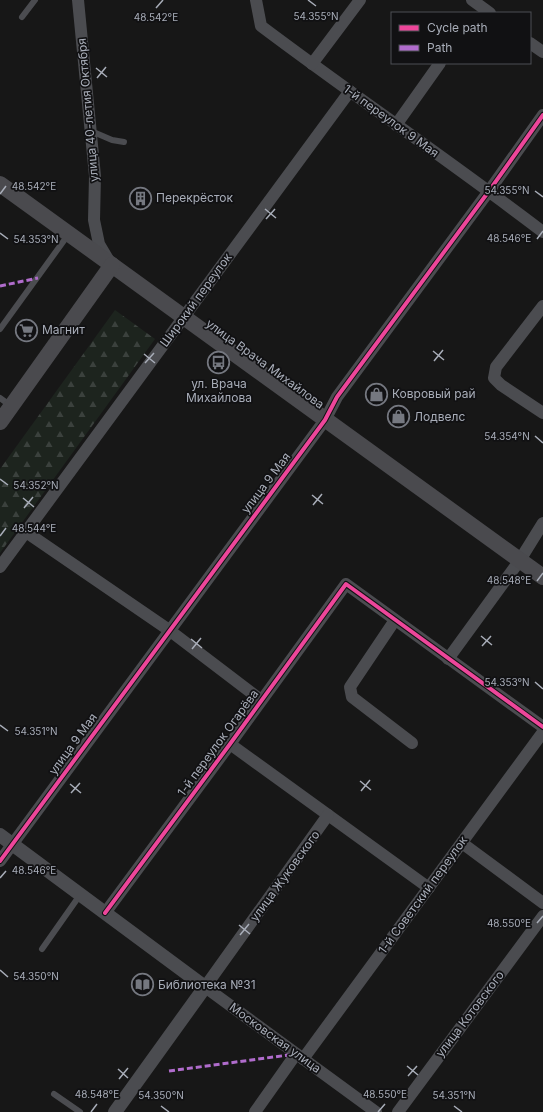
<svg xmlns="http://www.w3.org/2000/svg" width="543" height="1112" font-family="Inter,sans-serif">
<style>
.forest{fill:url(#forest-firs)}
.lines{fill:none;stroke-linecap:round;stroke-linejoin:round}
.service{stroke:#4b4c50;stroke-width:6}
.minor{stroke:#4b4c50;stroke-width:12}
.tertiary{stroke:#4b4c50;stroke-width:14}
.secondary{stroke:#4a4a4e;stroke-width:16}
.quiet{stroke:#b06ccc;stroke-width:3;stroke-dasharray:6 3;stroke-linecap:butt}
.cycleway-casing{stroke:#111113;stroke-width:6}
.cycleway{stroke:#ed469a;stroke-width:4}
.ticks{fill:none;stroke:#a8adb8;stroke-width:1.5}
.labels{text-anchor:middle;stroke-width:3.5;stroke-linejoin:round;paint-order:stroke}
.street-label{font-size:12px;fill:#a8adb8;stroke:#111113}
.poi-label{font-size:12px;fill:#a8adb8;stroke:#111113;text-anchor:start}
.ticks-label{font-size:10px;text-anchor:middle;fill:#a8adb8;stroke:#111113;stroke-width:3.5;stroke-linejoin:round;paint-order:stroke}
</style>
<defs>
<pattern id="forest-firs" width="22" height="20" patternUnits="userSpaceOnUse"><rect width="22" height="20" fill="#1d241e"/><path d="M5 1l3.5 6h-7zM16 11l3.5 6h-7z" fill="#3b413d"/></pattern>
</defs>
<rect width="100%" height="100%" fill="#171717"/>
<polygon class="forest" points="115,310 155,339 0,553 0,469"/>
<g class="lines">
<g class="service">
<polyline points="22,17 35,0"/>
<polyline points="91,131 112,140 124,142"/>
<polyline points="0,329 68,235"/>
<polyline points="0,398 11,406"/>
<polyline points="42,949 80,895"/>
<polyline points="54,1094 80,1112"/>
</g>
<g class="minor">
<polyline points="78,0 95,176 94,220 99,244 109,261"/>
<path d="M256,0L261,26C354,96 450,161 543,232"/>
<polyline points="472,0 490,13"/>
<polyline points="530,43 543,52"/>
<polyline points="312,64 360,0"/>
<polyline points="396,125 440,63"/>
<polyline points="543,306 496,367 494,378 501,385 543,413"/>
<polyline points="26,532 169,630 261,700"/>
<polyline points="0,567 350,91"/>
<polyline points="395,620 350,687 352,697 412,743"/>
<polyline points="448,659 520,560 543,523"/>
<polyline points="230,744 429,888"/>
<polyline points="328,815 205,987 376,1112"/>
<polyline points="462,843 543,903"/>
<polyline points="0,861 325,420 337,397 489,191 543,115"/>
<polyline points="105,913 230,744 346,584 543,727"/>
<polyline points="303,1059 543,732"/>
<polyline points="255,1112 296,1054"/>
<polyline points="398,1112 543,916"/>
</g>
<polyline class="tertiary" points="0,835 205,987 115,1112"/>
<g class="secondary">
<polyline points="0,184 543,577"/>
<polyline points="0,422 112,265"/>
</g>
<g class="quiet">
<polyline points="0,286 38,278"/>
<polyline points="169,1071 296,1054"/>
</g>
<defs>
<g id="cycleway">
<polyline points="0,861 325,420 337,397 489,191 543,115"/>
<polyline points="105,913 230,744 346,584 543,727"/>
</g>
</defs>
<use href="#cycleway" class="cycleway-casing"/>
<use href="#cycleway" class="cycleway"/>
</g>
<path class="ticks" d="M308,0L316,6M156,8L163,0M96,68L107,77M97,78L106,67M535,191L543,197M0,194L6,186M265,209L276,218M266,219L275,209M0,233L8,239M537,239L543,231M433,351L444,360M144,354L155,363M434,361L443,350M145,363L154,353M535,436L543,443M0,479L8,485M312,495L323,504M23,498L34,507M313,505L322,494M24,508L33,497M0,536L6,528M537,581L543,573M481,636L492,645M191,639L202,648M482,646L491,636M192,649L201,638M535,682L543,689M0,725L8,731M360,781L371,790M70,784L81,793M361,791L370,780M71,793L80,783M0,878L6,871M537,923L543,916M239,925L250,934M240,935L249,924M0,970L8,977M407,1066L418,1075M118,1069L128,1078M408,1076L417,1066M119,1079L128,1068M161,1106L169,1112M454,1106L462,1112M91,1112L97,1104M378,1112L385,1104"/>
<defs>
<symbol id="building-ring" viewBox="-11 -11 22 22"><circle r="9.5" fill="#111113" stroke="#757880" stroke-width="1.5"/><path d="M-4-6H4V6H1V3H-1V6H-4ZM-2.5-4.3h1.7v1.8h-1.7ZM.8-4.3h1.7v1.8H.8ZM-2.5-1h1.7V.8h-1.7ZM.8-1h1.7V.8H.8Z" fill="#757880"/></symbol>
<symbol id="supermarket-ring" viewBox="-11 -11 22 22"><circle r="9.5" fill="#111113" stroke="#757880" stroke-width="1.5"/><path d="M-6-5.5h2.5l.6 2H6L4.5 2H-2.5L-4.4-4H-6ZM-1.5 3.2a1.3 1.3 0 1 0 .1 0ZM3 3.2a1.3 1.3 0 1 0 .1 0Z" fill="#757880"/></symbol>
<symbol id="bus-ring" viewBox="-11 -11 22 22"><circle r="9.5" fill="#111113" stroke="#757880" stroke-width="1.5"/><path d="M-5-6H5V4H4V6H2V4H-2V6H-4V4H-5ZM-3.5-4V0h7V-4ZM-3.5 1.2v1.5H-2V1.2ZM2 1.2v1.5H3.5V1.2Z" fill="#757880"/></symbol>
<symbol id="shop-ring" viewBox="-11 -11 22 22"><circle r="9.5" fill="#111113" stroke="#757880" stroke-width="1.5"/><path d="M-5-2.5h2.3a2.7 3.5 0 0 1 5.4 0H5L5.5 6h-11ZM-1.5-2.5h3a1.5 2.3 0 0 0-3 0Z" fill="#757880"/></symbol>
<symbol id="library-ring" viewBox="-11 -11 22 22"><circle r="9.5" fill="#111113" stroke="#757880" stroke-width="1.5"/><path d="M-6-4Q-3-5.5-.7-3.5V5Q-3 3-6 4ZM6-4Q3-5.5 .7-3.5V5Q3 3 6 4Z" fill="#757880"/></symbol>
</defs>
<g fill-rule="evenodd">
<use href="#building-ring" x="128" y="186" width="25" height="25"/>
<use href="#supermarket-ring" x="14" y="318" width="25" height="25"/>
<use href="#bus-ring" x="206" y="350" width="25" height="25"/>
<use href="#shop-ring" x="364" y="382" width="25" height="25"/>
<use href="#shop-ring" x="386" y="404" width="25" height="25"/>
<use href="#library-ring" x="130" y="972" width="25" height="25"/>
</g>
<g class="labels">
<g class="street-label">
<text transform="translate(88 110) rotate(-95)" y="4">улица 40-летия Октября</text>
<text transform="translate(391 121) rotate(36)" y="4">1-й переулок 9 Мая</text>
<text transform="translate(196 300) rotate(-54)" y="4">Широкий переулок</text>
<text transform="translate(265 364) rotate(36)" y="4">улица Врача Михайлова</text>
<text transform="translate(266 483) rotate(-53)" y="4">улица 9 Мая</text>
<text transform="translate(218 743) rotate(-54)" y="4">1-й переулок Огарёва</text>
<text transform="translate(73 744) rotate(-54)" y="4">улица 9 Мая</text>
<text transform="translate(285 876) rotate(-54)" y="4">улица Жуковского</text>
<text transform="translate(423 895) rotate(-54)" y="4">1-й Советский переулок</text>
<text transform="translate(470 1014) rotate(-53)" y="4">улица Котовского</text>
<text transform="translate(275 1038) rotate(36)" y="4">Московская улица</text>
</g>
<g class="poi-label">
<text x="156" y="202">Перекрёсток</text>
<text x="42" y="334">Магнит</text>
<text x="219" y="388" text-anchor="middle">ул. Врача<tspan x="219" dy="14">Михайлова</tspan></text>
<text x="392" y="398">Ковровый рай</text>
<text x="414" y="421">Лодвелс</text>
<text x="158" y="989">Библиотека №31</text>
</g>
</g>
<g class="ticks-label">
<text x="316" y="20">54.355°N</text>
<text x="156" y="21">48.542°E</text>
<text x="34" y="190">48.542°E</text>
<text x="507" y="194">54.355°N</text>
<text x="509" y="242">48.546°E</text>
<text x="36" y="243">54.353°N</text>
<text x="507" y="440">54.354°N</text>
<text x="36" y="489">54.352°N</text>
<text x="34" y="532">48.544°E</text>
<text x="509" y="584">48.548°E</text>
<text x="507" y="686">54.353°N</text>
<text x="36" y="735">54.351°N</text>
<text x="34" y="874">48.546°E</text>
<text x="509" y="927">48.550°E</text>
<text x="36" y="980">54.350°N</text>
<text x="97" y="1098">48.548°E</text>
<text x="385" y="1098">48.550°E</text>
<text x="161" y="1099">54.350°N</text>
<text x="454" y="1099">54.351°N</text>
</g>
<rect x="391" y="12" width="140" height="52" fill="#111113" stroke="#4d4f55"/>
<rect x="399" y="25" width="20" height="6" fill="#ed469a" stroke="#4d4f55"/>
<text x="427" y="32" font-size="12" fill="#a8adb8">Cycle path</text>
<rect x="399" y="45" width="20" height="6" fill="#b06ccc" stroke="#4d4f55"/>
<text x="427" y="52" font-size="12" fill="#a8adb8">Path</text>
</svg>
